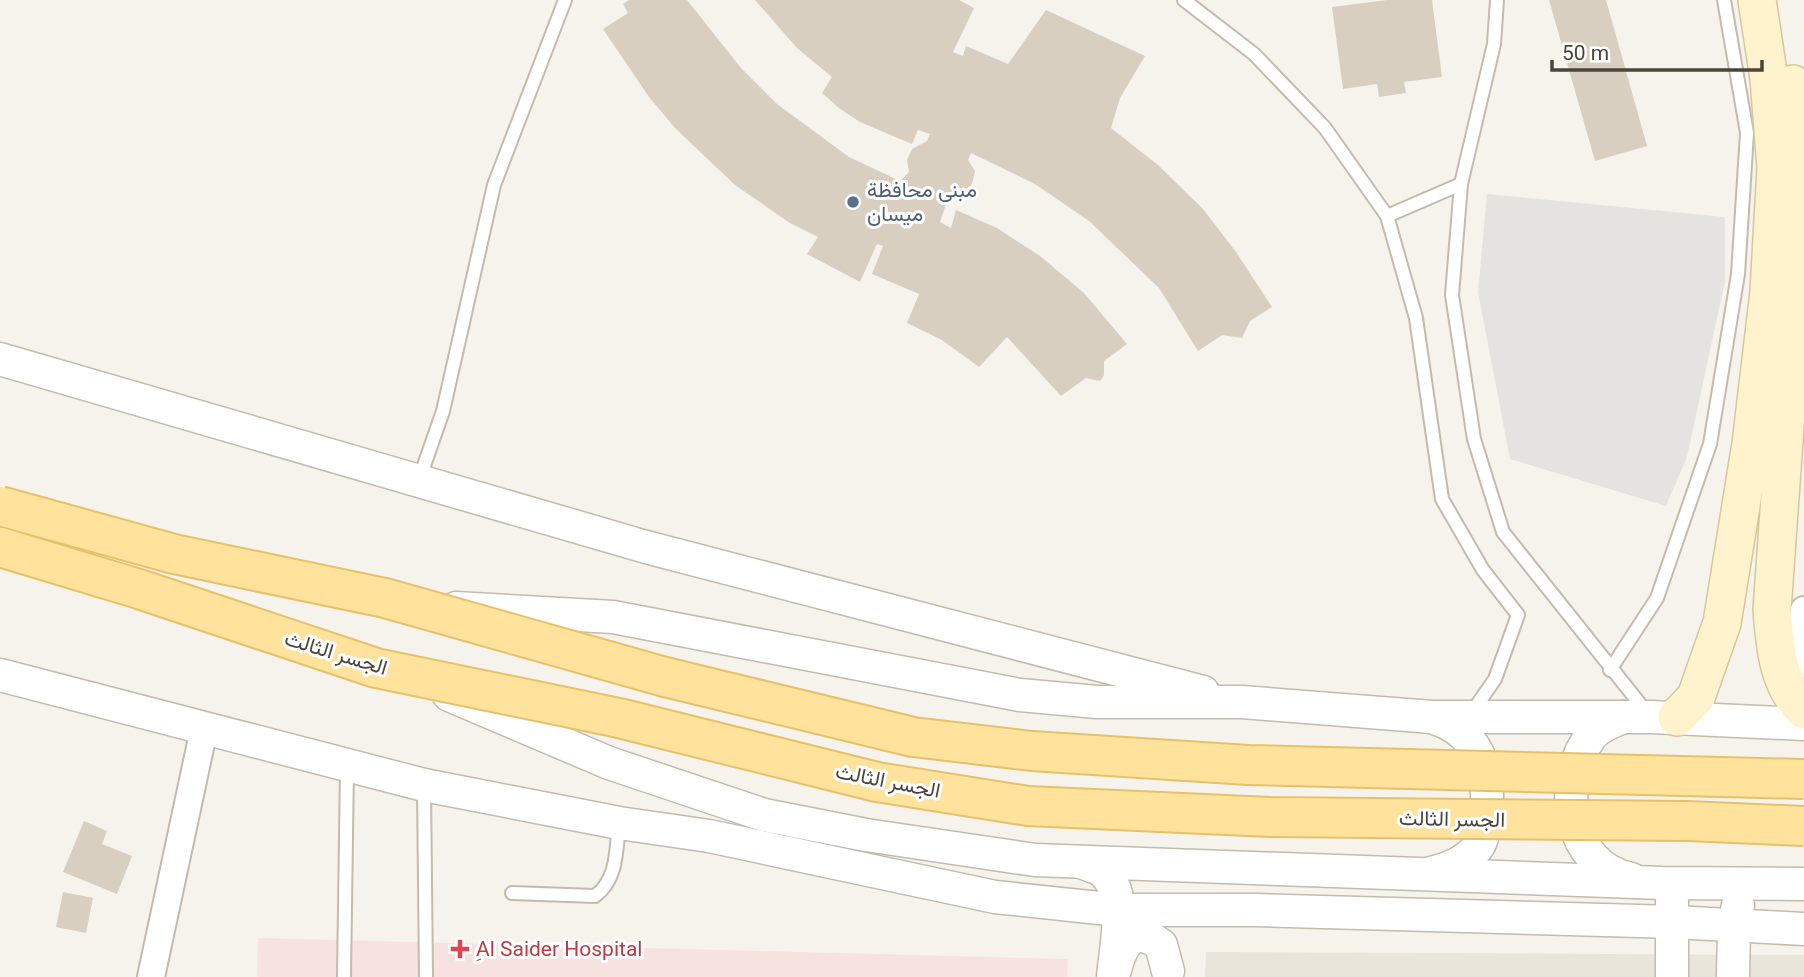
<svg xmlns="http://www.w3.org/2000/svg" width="1804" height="977" font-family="Roboto,Vazirmatn,sans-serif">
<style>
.residential{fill:#eae5da}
.medical{fill:#f6e3e0}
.parking{fill:#e5e3e0}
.building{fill:#d8cfc1}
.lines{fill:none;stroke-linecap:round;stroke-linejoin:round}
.service-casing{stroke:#c2bbae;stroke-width:16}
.minor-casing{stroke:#c2bbae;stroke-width:30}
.tertiary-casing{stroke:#c2bbae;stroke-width:35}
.secondary-casing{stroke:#d6c79b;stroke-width:40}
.service{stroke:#fff;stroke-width:12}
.minor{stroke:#fff;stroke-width:26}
.tertiary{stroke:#fff;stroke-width:32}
.secondary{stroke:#fff3cd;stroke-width:37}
.primary-bridge-casing{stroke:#e6c16a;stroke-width:42;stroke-linecap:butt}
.primary-bridge{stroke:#ffe39c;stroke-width:38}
.service-dot{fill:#5c6f8a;stroke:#fff;stroke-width:2.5}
.health-dot{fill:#e0444e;stroke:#fff;stroke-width:2.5}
.labels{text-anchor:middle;stroke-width:6;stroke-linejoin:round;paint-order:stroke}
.service-label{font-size:21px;fill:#4e5e75;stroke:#fff;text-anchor:start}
.street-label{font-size:21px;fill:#4b4439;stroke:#fff}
.health-label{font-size:21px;fill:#be3a42;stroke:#fff;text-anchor:start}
</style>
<rect width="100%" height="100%" fill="#f6f3ec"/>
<polygon class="residential" points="1206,952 1804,955 1804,977 1205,977"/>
<polygon class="medical" points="258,938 1068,959 1067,977 257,977"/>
<polygon class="parking" points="1487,194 1725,217 1725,281 1687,457 1666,506 1510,459 1478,292"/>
<g class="building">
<polygon points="629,0 687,0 741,68 777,104 849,157 900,181 909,172 907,160 912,149 927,141 930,134 918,130 912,144 860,122 840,109 822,93 832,77 797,48 755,0 959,0 974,8 953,52 963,56 966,46 1008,64 1046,10 1145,56 1120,98 1111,128 1158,165 1203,209 1236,252 1272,307 1250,321 1242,338 1222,335 1198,351 1159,288 1089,221 1035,184 971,153 968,160 975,171 972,184 964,192 948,198 940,222 951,228 956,210 997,228 1040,256 1084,293 1127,344 1104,361 1104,375 1100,381 1086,378 1061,396 1007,337 979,367 942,340 907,323 919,294 872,274 883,246 877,244 860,282 807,254 818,237 790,223 735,185 676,129 649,97 603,29 628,13 623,4"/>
<polygon points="1387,0 1432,0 1442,77 1404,82 1406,93 1379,97 1377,84 1343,89 1332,7"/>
<polygon points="1549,0 1606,0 1647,146 1595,161"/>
<polygon points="84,821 107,831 102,844 132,856 117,894 63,872"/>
<polygon points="63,892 93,898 86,933 56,927"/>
</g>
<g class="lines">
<defs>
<g id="service">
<polyline points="1184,0 1254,54 1325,128 1387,216 1416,318 1442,499 1483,570 1518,615 1495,679 1470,715"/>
<polyline points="1497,0 1494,44 1461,184 1452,295 1474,439 1503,532 1648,714"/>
<polyline points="1387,216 1461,184"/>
<polyline points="419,480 443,411 494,185 565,0"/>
<polyline points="1610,670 1657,598 1710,444 1738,274 1747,133 1724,0"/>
<polyline points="424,785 426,977"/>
<path d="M512,893L595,896C618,879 616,850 619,823"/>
<polyline points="344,977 347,767"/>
</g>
<g id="minor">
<polyline points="1804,610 1800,680 1804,699"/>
<polyline points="151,977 204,729"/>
</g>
<g id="tertiary">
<polyline points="0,359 646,547 1203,692"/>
<polyline points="456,608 613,617 1020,695 1097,702 1242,702 1432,717 1651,717 1804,724"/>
<polyline points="0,675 424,785 619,823 709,836 995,897 1118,910 1256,910 1674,922 1804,929"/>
<polyline points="449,695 609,763 764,815 866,835 1035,860 1662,883 1804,884"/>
<path d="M1624,717C1613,721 1599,726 1591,736C1555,783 1568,866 1631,879"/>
<path d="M1081,862C1088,865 1097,867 1102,871C1130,893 1115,947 1113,977"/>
<path d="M1431,873C1447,870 1467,861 1477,848C1484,839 1485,823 1486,812C1491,770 1477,731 1434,718"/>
<path d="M1115,970C1122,943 1133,924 1161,945L1168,971"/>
<polyline points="1672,977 1672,902"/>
<polyline points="1733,977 1734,926 1738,905"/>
</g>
<g id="secondary">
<path d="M1793,84L1800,139L1801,201L1772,610C1775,646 1777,683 1804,710"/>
<polyline points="1677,717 1696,697 1722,623 1751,444 1769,292 1776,167 1769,79 1757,0"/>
</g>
</defs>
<use href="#service" class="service-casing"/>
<use href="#minor" class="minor-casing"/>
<use href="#tertiary" class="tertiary-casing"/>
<use href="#secondary" class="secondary-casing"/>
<use href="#service" class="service"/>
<use href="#minor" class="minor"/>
<use href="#tertiary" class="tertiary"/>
<use href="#secondary" class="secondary"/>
<defs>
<g id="primary-bridge">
<polyline points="0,506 174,554 385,598 665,677 913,737 1032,751 1248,765 1804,779"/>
<polyline points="0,547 139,589 376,668 619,718 877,782 1028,806 1270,817 1687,821 1804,826"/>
</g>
</defs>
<use href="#primary-bridge" class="primary-bridge-casing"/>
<use href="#primary-bridge" class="primary-bridge"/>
</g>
<circle class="service-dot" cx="853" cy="202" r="7"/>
<path class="health-dot" d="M456.5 938.5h7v7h7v7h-7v7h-7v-7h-7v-7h7z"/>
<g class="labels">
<g class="service-label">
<text x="867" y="197">مبنى محافظة<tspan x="867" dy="24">ميسان</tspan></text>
</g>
<g class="street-label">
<text transform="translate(336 653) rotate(17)" y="7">الجسر الثالث</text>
<text transform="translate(888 781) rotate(11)" y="7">الجسر الثالث</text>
<text transform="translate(1452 819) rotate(1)" y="7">الجسر الثالث</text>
</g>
<g class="health-label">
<text x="476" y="956">ِAl Saider Hospital</text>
</g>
</g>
<path d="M1552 60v10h210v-10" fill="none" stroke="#4b4439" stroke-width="3.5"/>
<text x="1562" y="60" font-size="21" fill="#4b4439" stroke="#ffffff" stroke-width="5" paint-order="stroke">50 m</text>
</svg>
